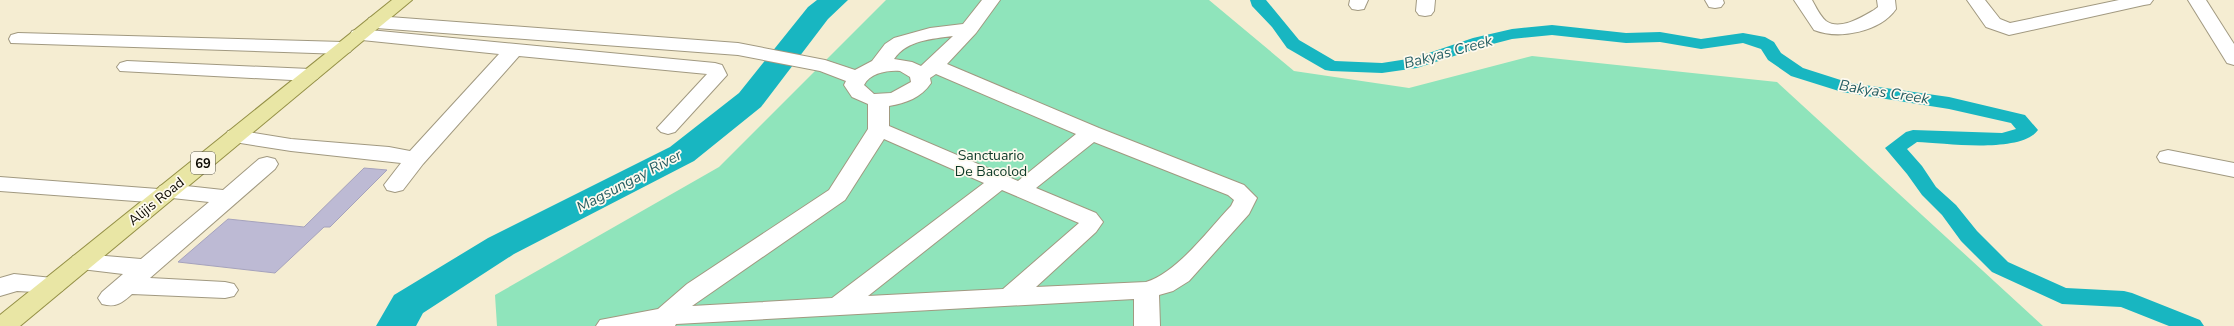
<svg xmlns="http://www.w3.org/2000/svg" width="2234" height="326" font-family="'Nunito Sans',sans-serif">
<style>
.green{fill:#8fe4bb}
.lines{fill:none;stroke-linecap:round;stroke-linejoin:round}
.canal{fill:#18b6c1;fill-rule:evenodd}
.river{fill:#18b6c1;fill-rule:evenodd}
.building{fill:#bdbad4;stroke:#a5a2bc}
.minor-casing{stroke:#a19980;stroke-width:2}
.major-casing{stroke:#949046;stroke-width:2}
.minor{fill:#fff;fill-rule:evenodd}
.major{fill:#e9e6a5;fill-rule:evenodd}
.labels{text-anchor:middle;stroke-width:3.5;stroke-linejoin:round;paint-order:stroke}
.shield{fill:#fefaef;stroke:#57544b;stroke-width:1}
.shield-label{font-size:13px;font-weight:bold;fill:#100d05}
.park-label{font-size:14px;fill:#0b3826;stroke:#fefaef}
.street-label{font-size:14px;fill:#100d05;stroke:#fefaef}
.water-label{font-size:15px;font-style:italic;fill:#275f64;stroke:#fefaef}
</style>
<rect width="100%" height="100%" fill="#f5edd2"/>
<polygon class="green" points="886,0 1209,0 1294,71 1409,88 1532,56 1777,82 2043,326 497,326 495,295 719,167"/>
<g class="lines">
<path class="canal" d="M1250,0H1266L1299,40L1335,61L1382,63L1414,58L1473,38L1512,29L1552,25L1626,33L1660,32L1701,39L1743,33L1765,37L1774,42L1781,53L1803,68L1850,83L1949,97L2025,115L2038,130C2021,154 1944,143 1917,142L1907,149L1922,166L1936,187L1956,205L1977,231L2008,262L2066,288L2124,291L2132,293L2200,320L2204,326H2169L2121,307L2062,304L1992,272L1961,241L1942,215L1922,195L1907,174L1885,148L1906,132L1913,130L2002,133L2016,129L2011,123L1949,109L1842,92L1791,76L1768,60L1761,49L1743,43L1701,49L1660,42L1626,43L1552,35L1512,39L1485,46L1417,68L1382,73L1331,71L1325,70L1287,48L1272,27L1252,6Z"/>
<polygon class="river" points="817,0 848,0 828,19 761,107 694,161 514,254 423,313 416,326 376,326 394,295 488,238 670,147 739,93 808,7"/>
</g>
<polygon class="building" points="364,168 387,170 330,227 324,227 275,273 178,262 228,219 304,227"/>
<g class="lines">
<defs>
<g id="minor">
<path d="M982,0H1000L976,33L947,64L1099,128L1244,185L1257,198L1249,214L1189,281L1173,291L1159,295L1160,326H1134V299L676,324L675,326H596L600,320L658,309L687,284L829,190L868,129V104L852,97L844,85L846,81L820,71L738,55L376,28L369,26L367,22L369,18L376,16L738,43L825,60L855,70L872,61L885,44L894,38L930,28L963,24ZM953,36L921,66L912,62L894,59C907,40 932,39 953,36ZM900,71L910,77L911,82L891,93L874,94L864,85C870,73 888,70 900,71ZM936,74L1076,134L1018,181L889,126V106C906,103 921,98 931,83L930,78ZM884,139L984,183L832,298L692,306L845,200ZM1094,142L1228,195L1234,200L1231,206C1209,229 1177,273 1146,282L1036,287L1096,232L1103,222L1096,213L1036,188ZM1002,190L1079,223L1003,289L868,296Z"/>
<polygon points="1350,0 1368,0 1364,9 1358,10 1352,9 1349,5"/>
<polygon points="1417,0 1435,0 1434,11 1431,15 1425,16 1419,15 1416,11"/>
<polygon points="1705,0 1723,0 1724,3 1721,7 1715,8 1709,7"/>
<path d="M1794,0H1812C1816,7 1820,16 1826,21C1840,31 1862,17 1874,10L1878,7L1877,0H1895L1896,9C1880,32 1839,40 1814,30Z"/>
<polygon points="1967,0 1985,0 2000,19 2010,23 2119,0 2153,0 2150,4 2144,5 2009,35 1986,27"/>
<polygon points="2188,0 2206,0 2234,44 2234,65 2227,63"/>
<polygon points="359,29 715,63 722,65 727,75 675,132 668,134 661,132 657,128 707,74 519,56 423,164 403,190 395,192 387,190 384,185 401,163 291,151 228,141 225,136 228,131 236,130 291,139 389,147 410,151 499,54 352,39 350,35 352,31"/>
<polygon points="18,33 343,42 350,44 353,48 350,52 343,54 11,43 9,39 11,35"/>
<polygon points="127,61 310,69 317,71 320,75 317,79 310,81 120,71 117,67 120,63"/>
<polygon points="2168,150 2234,163 2234,177 2160,162 2157,157 2160,152"/>
<path d="M267,157L275,159L278,164L275,169L150,278L225,282L234,284L238,290L234,296L225,298L132,294C122,303 116,308 102,304L98,298L102,292L123,274L73,268L70,262L73,256L82,254L141,259L209,202L172,198L170,201L162,203L0,191V177L158,189L160,186L168,184L223,190L259,159Z"/>
<polygon points="14,274 62,279 66,285 62,291 53,293 17,291 0,296 0,278"/>
</g>
<polygon id="major" points="392,0 412,0 20,326 0,326 0,315"/>
</defs>
<use href="#minor" class="minor-casing"/>
<use href="#major" class="major-casing"/>
<use href="#minor" class="minor"/>
<use href="#major" class="major"/>
</g>
<g class="labels">
<rect class="shield" x="191" y="152" width="24" height="22" rx="3"/>
<g class="shield-label">
<text x="203" y="168">69</text>
</g>
<g class="park-label">
<text x="991" y="160">Sanctuario<tspan x="991" dy="16">De Bacolod</tspan></text>
</g>
<g class="street-label">
<text transform="translate(156 201) rotate(-39)" y="5">Alijis Road</text>
</g>
<g class="water-label">
<text transform="translate(1448 52) rotate(-15)" y="5">Bakyas Creek</text>
<text transform="translate(1884 92) rotate(9)" y="5">Bakyas Creek</text>
<text transform="translate(629 181) rotate(-28)" y="5">Magsungay River</text>
</g>
</g>
</svg>
